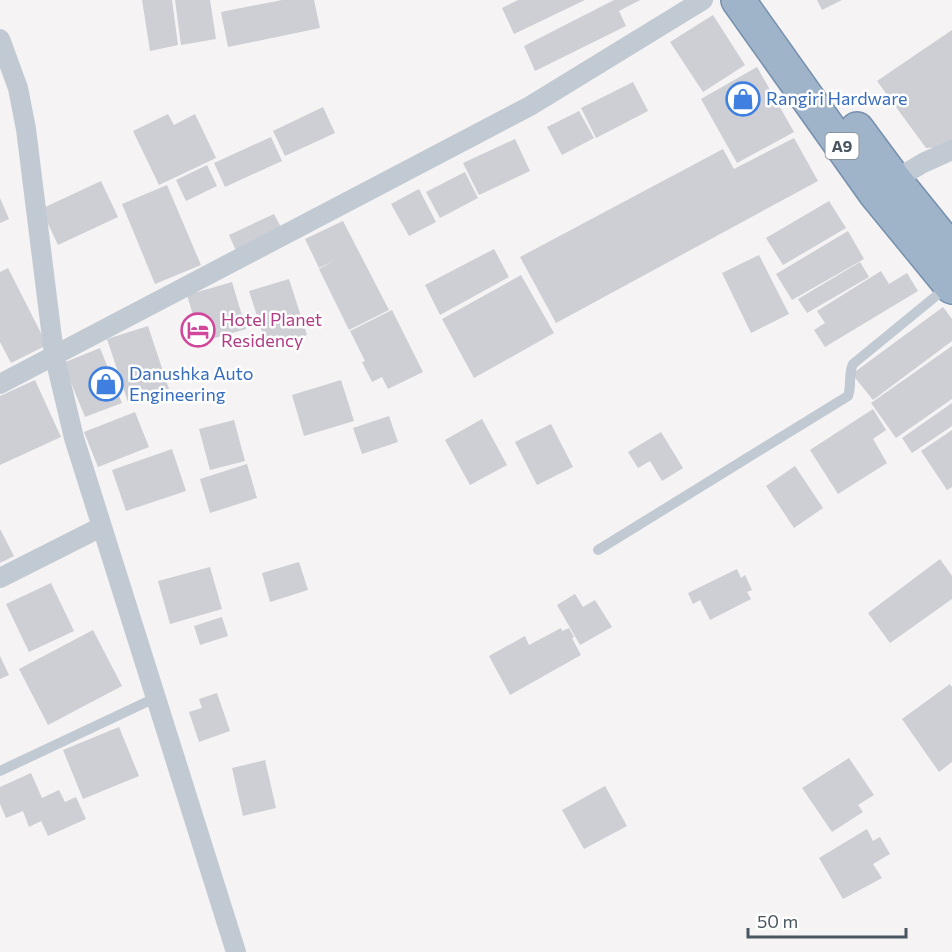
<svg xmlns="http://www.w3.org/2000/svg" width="952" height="952" font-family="Commissioner,sans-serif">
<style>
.building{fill:#cdcfd5}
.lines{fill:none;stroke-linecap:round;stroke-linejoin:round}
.trunk-casing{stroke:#7690ad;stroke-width:36}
.service{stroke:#c1cad2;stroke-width:10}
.minor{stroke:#c1cad2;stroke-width:20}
.trunk{stroke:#9fb4c9;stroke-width:33}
.labels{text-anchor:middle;stroke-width:5;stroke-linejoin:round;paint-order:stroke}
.shield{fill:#fff;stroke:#808990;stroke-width:1.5}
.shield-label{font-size:16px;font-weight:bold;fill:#4a5661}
.shop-label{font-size:18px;fill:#366cbe;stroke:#fff;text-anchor:start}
.hotel-label{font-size:18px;fill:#b23c85;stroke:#fff;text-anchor:start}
</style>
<rect width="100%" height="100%" fill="#f5f3f3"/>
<g class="building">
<polygon points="142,0 172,0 178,45 150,51"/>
<polygon points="175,0 210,0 216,39 181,45"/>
<polygon points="282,0 314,0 320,28 228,47 221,12"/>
<polygon points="518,0 585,0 514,34 502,8"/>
<polygon points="614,0 640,0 619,11 626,26 535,71 524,46"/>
<polygon points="817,0 842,0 822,10"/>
<polygon points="713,15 745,65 703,92 670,42"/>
<polygon points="952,30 952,146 926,148 877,81"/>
<polygon points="757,67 794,132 737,163 701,99"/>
<polygon points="633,82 648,111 596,138 581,108"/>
<polygon points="323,107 335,133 285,156 273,131"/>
<polygon points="579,111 594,138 562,155 547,127"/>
<polygon points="168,114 174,125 195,114 216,158 159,185 133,131"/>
<polygon points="271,137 282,161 225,187 214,163"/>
<polygon points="794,138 818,181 556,323 520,257 723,149 734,169"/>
<polygon points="515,139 530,171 479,195 463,163"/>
<polygon points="207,165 217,186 186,201 176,180"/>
<polygon points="465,172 478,198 440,218 426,192"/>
<polygon points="101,181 118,217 58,245 41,209"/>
<polygon points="167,185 201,265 155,284 122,204"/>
<polygon points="419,189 436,222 409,236 391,204"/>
<polygon points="0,198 9,219 0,223"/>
<polygon points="829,201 846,228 783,265 766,238"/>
<polygon points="274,214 283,231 237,253 229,235"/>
<polygon points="343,221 389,310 349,330 319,269 333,261 319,268 305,239"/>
<polygon points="848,231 864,259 792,300 776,274"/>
<polygon points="494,249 509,277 440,315 425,285"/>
<polygon points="759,255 789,314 751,333 722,273"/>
<polygon points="860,262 869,277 807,313 798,299"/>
<polygon points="8,268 47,345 11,363 0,342 0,272"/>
<polygon points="881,271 889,284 907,273 918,291 825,347 814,330 825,323 817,311"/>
<polygon points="521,275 554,333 474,378 442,319"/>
<polygon points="289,279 307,335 267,347 249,291"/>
<polygon points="232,282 246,329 201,342 187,295"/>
<polygon points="943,307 952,319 952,341 873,400 852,374"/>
<polygon points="392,310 423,372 388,389 382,377 372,382 362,362 365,361 350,331"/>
<polygon points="148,326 169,389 128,402 107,339"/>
<polygon points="952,346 952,399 896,438 871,403"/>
<polygon points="100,348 122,403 85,417 63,363"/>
<polygon points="35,380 61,437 0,465 0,396"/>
<polygon points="341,380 354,421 304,436 292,395"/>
<polygon points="952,403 952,426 912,453 902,438"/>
<polygon points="873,409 886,430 873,439 887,463 838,494 810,450"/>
<polygon points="135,412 149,447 98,467 84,432"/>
<polygon points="389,416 398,442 362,454 353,428"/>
<polygon points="482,419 507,465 470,485 445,440"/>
<polygon points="234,420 245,461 210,470 199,429"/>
<polygon points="551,424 573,467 537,485 515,442"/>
<polygon points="952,430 952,487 947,490 921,451"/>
<polygon points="661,432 683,468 662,481 650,461 638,468 628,452"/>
<polygon points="172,449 186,491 126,511 112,470"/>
<polygon points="247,464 257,498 210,513 200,479"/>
<polygon points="795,466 823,508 794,528 766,486"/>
<polygon points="0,529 14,556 0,563"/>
<polygon points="940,559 952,576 952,599 890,643 868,613"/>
<polygon points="299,562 308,590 270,602 262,573"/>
<polygon points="210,567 222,609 170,624 158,581"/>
<polygon points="737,569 741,578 745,575 752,590 747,592 751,599 710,620 700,600 693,604 688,593"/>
<polygon points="51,583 74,631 29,652 6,604"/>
<polygon points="575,594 583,607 595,600 612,627 580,645 557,605"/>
<polygon points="222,617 228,636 200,645 194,626"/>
<polygon points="561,628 562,631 569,628 574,637 572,638 581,655 510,695 489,656 525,636 529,645"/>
<polygon points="93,630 122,686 48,725 19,669"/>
<polygon points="0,656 9,675 0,679"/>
<polygon points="950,684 952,687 952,762 939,772 902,719"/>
<polygon points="217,693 230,731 199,742 189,712 202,708 199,699"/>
<polygon points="119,727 139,776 83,799 63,750"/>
<polygon points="849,758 874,795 858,805 863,812 832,832 802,788"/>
<polygon points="265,760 276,808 243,816 232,768"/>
<polygon points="31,773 42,798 59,790 65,802 76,797 86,819 48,836 41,821 29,827 23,811 6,818 0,804 0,787"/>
<polygon points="605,786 627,826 584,849 562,810"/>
<polygon points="867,829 873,841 880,837 890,854 873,864 882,878 843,899 819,858"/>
</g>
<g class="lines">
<defs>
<g id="trunk">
<polyline points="738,0 875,193 952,287"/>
<polyline points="857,129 894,179 952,251"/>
</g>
</defs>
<use href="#trunk" class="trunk-casing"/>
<g class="service">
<path d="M598,550L848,396C852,385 848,374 853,364L947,287"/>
<polyline points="0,771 155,698"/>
</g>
<g class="minor">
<polyline points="0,39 18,88 26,129 54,354 74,438 236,952"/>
<polyline points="886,185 923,163 952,150"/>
<polyline points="0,384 530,106 703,0"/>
<polyline points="0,578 101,527"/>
</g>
<use href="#trunk" class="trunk"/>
</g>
<defs>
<symbol id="shop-ring" viewBox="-11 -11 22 22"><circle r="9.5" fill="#fff" stroke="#3f7fe0" stroke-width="1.5"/><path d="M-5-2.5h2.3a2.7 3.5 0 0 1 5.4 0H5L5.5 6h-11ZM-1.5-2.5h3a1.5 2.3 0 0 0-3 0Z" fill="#3f7fe0"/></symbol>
<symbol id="hotel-ring" viewBox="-11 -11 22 22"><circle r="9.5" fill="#fff" stroke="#d1479c" stroke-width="1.5"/><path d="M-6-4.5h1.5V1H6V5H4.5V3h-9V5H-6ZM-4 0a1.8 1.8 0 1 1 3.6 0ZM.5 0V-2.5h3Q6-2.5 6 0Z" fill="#d1479c"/></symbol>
</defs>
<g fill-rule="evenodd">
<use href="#shop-ring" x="724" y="80" width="38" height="38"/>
<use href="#hotel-ring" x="179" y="311" width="38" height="38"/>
<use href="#shop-ring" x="87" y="365" width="38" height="38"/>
</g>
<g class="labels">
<rect class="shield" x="825.5" y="133" width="33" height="26" rx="4.5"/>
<g class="shield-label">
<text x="842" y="152">A9</text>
</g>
<g class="shop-label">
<text x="766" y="105">Rangiri Hardware</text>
<text x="129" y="380">Danushka Auto<tspan x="129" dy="21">Engineering</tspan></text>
</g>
<g class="hotel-label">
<text x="221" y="326">Hotel Planet<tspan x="221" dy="21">Residency</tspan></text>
</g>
</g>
<path d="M748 928v9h158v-9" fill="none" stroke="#4a5661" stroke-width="3"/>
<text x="757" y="928" font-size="18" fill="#4a5661" stroke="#ffffff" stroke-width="4.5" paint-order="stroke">50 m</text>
</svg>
